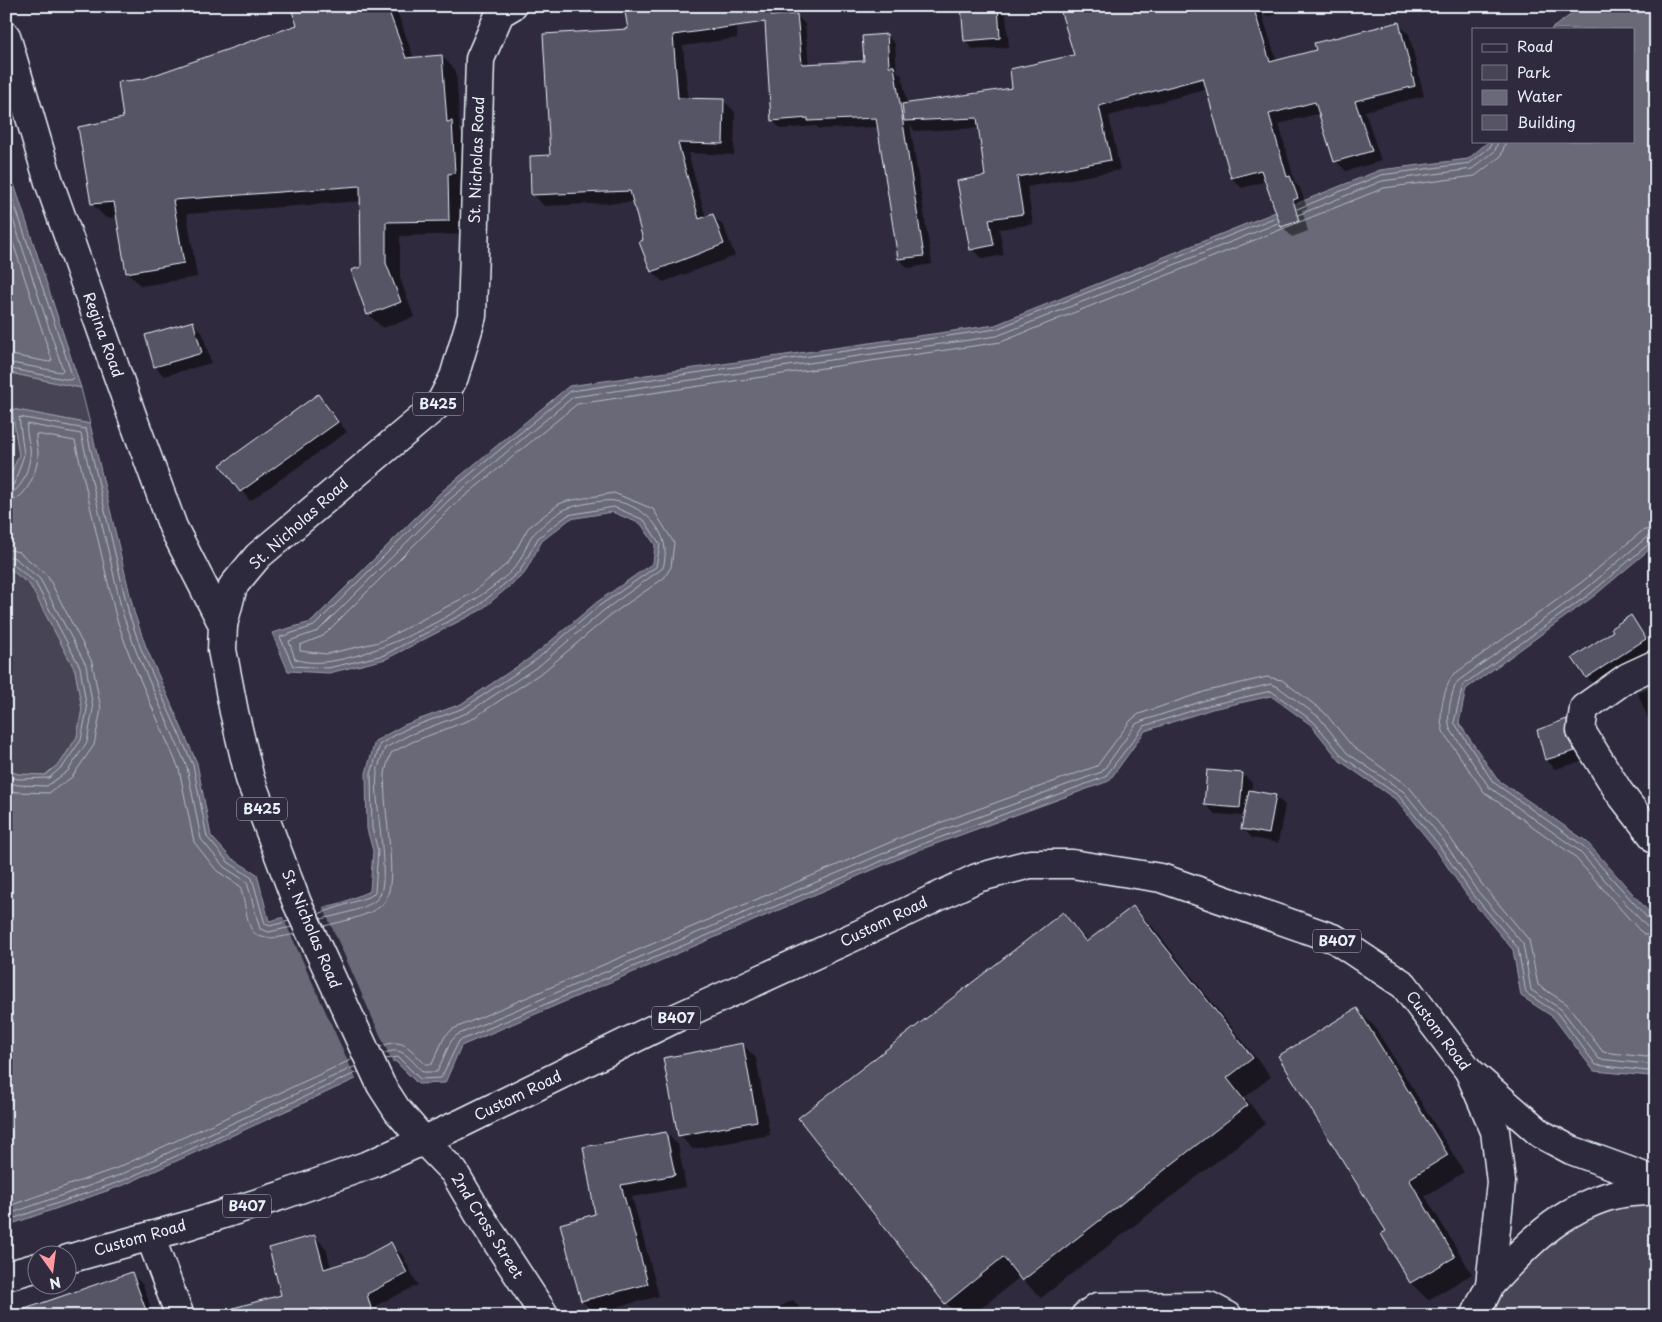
<svg xmlns="http://www.w3.org/2000/svg" width="1662" height="1322" font-family="'Playpen Sans',sans-serif">
<style>
.green{fill:#464455;stroke:#979aa6}
.water{fill:#696978;stroke:#9c9fab}
.pier{fill:#2f2a3d}
.shadow{fill:#0007}
.lines{fill:none;stroke-linecap:round;stroke-linejoin:round}
.shore{stroke:#b5bbc5;stroke-width:1}
.building{fill:#575565;stroke:#e8f1f8}
.minor-casing{stroke:#e8f1f8;stroke-width:31}
.tertiary-casing{stroke:#e8f1f8;stroke-width:31}
.primary-casing{stroke:#e8f1f8;stroke-width:31}
.minor{stroke:#2f2a3d;stroke-width:28}
.tertiary{stroke:#2f2a3d;stroke-width:28}
.primary{stroke:#2f2a3d;stroke-width:28}
.labels{text-anchor:middle;stroke-width:4;stroke-linejoin:round;paint-order:stroke}
.shield{fill:#2f2a3d;stroke:#b0b5c0;stroke-width:1}
.shield-label{font-size:14px;font-weight:bold;fill:#e8f1f8}
.street-label{font-size:15px;fill:#e8f1f8;stroke:#2f2a3d}
</style>
<rect width="100%" height="100%" fill="#2f2a3d"/>
<filter id="ink" filterUnits="userSpaceOnUse"><feTurbulence type="fractalNoise" baseFrequency=".02" numOctaves="2"/><feDisplacementMap in="SourceGraphic" scale="10" xChannelSelector="R" yChannelSelector="G"/><feConvolveMatrix kernelMatrix="1 2 1 2 8 2 1 2 1" color-interpolation-filters="sRGB"/></filter>
<g filter="url(#ink)">
<g class="green">
<polygon points="6,372 81,388 90,424 12,409 19,455 6,485"/>
<polygon points="6,566 30,585 75,670 82,709 77,737 61,762 45,775 18,774 6,770"/>
<polygon points="1656,1190 1656,1316 1475,1316 1526,1245"/>
</g>
<g class="water">
<polygon points="1583,6 1656,6 1656,544 1594,596 1466,689 1459,723 1497,779 1586,841 1656,920 1656,1073 1650,1076 1594,1071 1553,1017 1521,996 1513,950 1466,894 1434,847 1395,799 1340,761 1311,725 1271,696 1212,709 1145,731 1109,781 919,850 461,1046 445,1083 418,1084 395,1061 124,1185 6,1226 6,770 18,774 45,775 61,762 77,737 82,709 75,670 30,585 6,566 6,485 19,455 12,409 90,424 134,612 146,647 197,763 211,836 231,858 257,874 269,921 341,903 370,891 373,851 367,829 366,773 375,741 404,725 461,704 533,656 597,602 653,563 655,545 641,524 612,512 570,519 542,541 524,574 481,610 386,659 329,673 288,671 272,633 311,622 442,491 569,386 995,325 1380,170 1468,159 1489,141 1633,141 1633,29 1551,29"/>
<polygon points="6,177 14,184 81,388 6,372"/>
</g>
<polygon class="pier" points="322,905 393,1064 357,1081 282,915"/>
<g class="shadow">
<polygon points="292,6 393,6 397,11 414,59 442,56 456,71 460,132 466,137 469,187 462,188 463,234 400,236 400,278 414,317 383,328 368,314 362,268 362,201 187,214 197,277 141,286 127,272 118,217 106,218 92,204 125,119 144,80 298,26"/>
<polygon points="738,6 737,38 683,46 688,100 724,101 735,112 734,155 688,153 706,218 713,215 724,227 735,256 663,282 652,271 634,202 544,206 533,194 551,156 629,30"/>
<polygon points="874,6 1005,6 1009,47 974,50 965,41 962,8 880,12"/>
<polygon points="1061,6 1302,6 1267,17 1261,11 1277,62 1318,51 1398,24 1409,34 1424,96 1365,111 1381,161 1346,171 1336,161 1320,113 1279,124 1295,183 1300,188 1307,208 1302,210 1308,231 1292,237 1282,226 1266,181 1242,188 1232,178 1207,89 1109,116 1120,170 1027,187 1033,224 999,229 1004,255 982,259 972,249 986,177 979,128 915,131 910,125 932,264 908,268 899,259 878,127 819,129 816,126 781,129 772,120 796,15 805,24 809,65 865,63 886,35 895,44 897,71 902,76 907,104 1013,89 1076,56"/>
<polygon points="193,323 202,332 211,363 164,376 155,366"/>
<polygon points="318,396 347,432 250,501 222,466"/>
<polygon points="1631,617 1653,647 1594,685 1587,677 1615,632"/>
<polygon points="1656,686 1656,740 1638,693"/>
<polygon points="1567,720 1576,729 1583,761 1555,769 1546,759"/>
<polygon points="1243,774 1252,783 1251,792 1275,796 1285,805 1278,843 1252,838 1243,828 1245,816 1215,814 1206,805"/>
<polygon points="1133,907 1152,926 1271,1077 1245,1097 1265,1124 1041,1298 1020,1277 971,1316 959,1316 946,1303 1063,913 1089,942"/>
<polygon points="1357,1009 1374,1026 1464,1172 1425,1196 1472,1274 1428,1300 1411,1283 1388,1231"/>
<polygon points="742,1044 756,1058 770,1135 693,1149 679,1135"/>
<polygon points="666,1133 678,1145 686,1187 632,1197 659,1296 594,1313 582,1301 562,1224 596,1215 584,1148"/>
<polygon points="315,1237 326,1248 331,1268 363,1258 391,1244 402,1255 418,1285 377,1305 381,1316 212,1316 283,1296"/>
<polygon points="131,1273 143,1285 154,1316 16,1316 66,1294 67,1296"/>
<polygon points="793,1300 806,1316 763,1316"/>
</g>
<g class="lines">
<g class="shore">
<polyline points="6,184 9,188 73,378 70,380 6,368"/>
<polyline points="6,198 63,370 61,372 6,362"/>
<polyline points="1297,209 1381,175 1470,163 1490,147 1492,141"/>
<polyline points="1298,215 1382,181 1472,169 1495,151 1498,141"/>
<polyline points="6,222 52,360 49,362 6,354"/>
<polyline points="6,488 14,484 24,455 19,417 86,429 129,614 141,649 193,765 207,837 228,862 252,878 265,924 270,926 289,921"/>
<path d="M6,494C21,494 29,469 30,456C32,446 25,435 27,424L81,434L123,615L136,651L187,767L201,839L224,867L247,882L260,929L269,932L292,927"/>
<path d="M6,502C26,501 36,474 38,457C39,449 35,441 36,434L75,441L116,617L129,654L179,769L194,842L217,871L240,886C252,927 242,947 295,934"/>
<path d="M1656,527L1642,531L1582,582L1453,675C1444,687 1437,719 1444,733L1484,792L1573,855L1640,931L1646,935L1656,937"/>
<path d="M1656,534L1647,537L1587,588L1458,681C1451,690 1446,718 1450,729L1489,787L1578,850L1646,926L1656,929"/>
<polyline points="1656,540 1651,542 1591,593 1463,685 1454,722 1493,782 1582,845 1650,921 1656,923"/>
<polyline points="6,549 19,552 47,575 92,662 101,709 94,745 72,777 49,793 17,792 6,790"/>
<polyline points="6,556 15,558 40,579 86,665 93,709 87,742 68,771 47,786 18,785 6,782"/>
<polyline points="6,562 11,563 35,582 80,667 87,710 81,740 64,765 49,778 18,779 6,775"/>
<polyline points="318,914 371,896 375,892 378,851 372,828 371,774 380,744 406,729 464,708 536,660 599,606 656,567 660,544 644,520 614,507 568,515 538,538 520,571 478,606 384,655 328,668 293,666 280,637 314,626 445,495 571,391 996,329 1276,217"/>
<path d="M321,919C334,916 369,909 378,898C392,882 373,800 377,774C378,765 382,756 385,748L409,735L467,713L540,665L603,611L663,568C673,534 647,507 615,501C606,499 575,505 566,509C559,511 536,530 531,537C526,546 522,559 515,567C482,605 344,679 295,659L289,641L318,631L449,500L573,397L997,336L1278,223"/>
<path d="M324,926C340,922 370,916 382,905C402,887 381,804 385,776C385,768 389,760 391,753L412,742L472,719L544,671L608,617L664,578L671,567L674,543L653,509L614,493L567,501L559,504L528,528L509,562L471,594L379,642L327,654L300,651V645L323,636L454,505L577,404L1001,342L1384,188L1475,176L1501,156L1506,141"/>
<path d="M380,1047C403,1036 410,1049 425,1064H432L445,1036L453,1029L912,833L1097,766L1131,720L1139,714L1207,691L1267,677L1282,680L1324,712L1353,747L1409,787L1449,836L1481,883L1529,940L1538,985L1567,1004L1603,1052L1646,1057L1656,1055"/>
<path d="M383,1054C403,1044 409,1059 423,1072H437L451,1041L457,1035L915,840L1102,772L1136,724L1142,721L1209,699L1271,684L1278,687L1319,717L1347,753L1404,792L1443,840L1475,888L1523,944L1531,990L1561,1009L1599,1059L1647,1064L1656,1063"/>
<polyline points="386,1059 398,1057 420,1079 441,1078 459,1041 917,846 1105,777 1144,726 1210,705 1271,691 1314,722 1343,757 1399,796 1438,844 1470,891 1518,948 1526,993 1557,1013 1596,1065 1648,1071 1656,1069"/>
<polyline points="6,1207 117,1168 353,1059"/>
<polyline points="6,1215 120,1175 356,1066"/>
<polyline points="6,1221 122,1181 358,1072"/>
</g>
</g>
<g class="building">
<polygon points="290,6 387,6 406,58 442,55 447,122 452,121 455,173 448,174 449,221 386,222 386,263 401,302 367,315 351,270 361,267 360,186 173,200 184,263 126,273 114,202 91,204 78,127 123,118 118,82 143,79 297,25"/>
<polygon points="624,6 770,6 771,16 797,14 802,64 864,61 862,36 887,34 889,66 894,66 924,256 898,259 876,118 808,121 808,118 771,121 765,22 673,35 678,98 724,99 723,144 678,143 699,219 713,214 724,244 651,272 639,242 643,240 630,191 531,195 530,156 550,155 543,34 628,29"/>
<polygon points="961,6 998,6 1000,38 964,41"/>
<polygon points="1059,6 1253,6 1270,62 1316,50 1314,43 1399,22 1415,86 1355,101 1372,151 1334,162 1315,102 1269,114 1287,177 1290,176 1298,198 1293,200 1299,221 1281,227 1261,170 1231,178 1203,78 1099,106 1111,160 1017,177 1023,214 989,219 994,245 970,250 957,181 985,176 977,118 904,121 902,104 1012,88 1010,69 1074,55"/>
<polygon points="193,321 202,353 154,367 145,335"/>
<polygon points="318,394 338,422 240,492 220,465"/>
<polygon points="1631,615 1646,639 1586,678 1572,658 1613,631 1611,628"/>
<polygon points="1567,719 1568,739 1575,751 1545,760 1537,730"/>
<polygon points="1207,770 1243,773 1240,808 1204,805"/>
<polygon points="1249,790 1276,795 1269,834 1241,829"/>
<polygon points="1133,906 1253,1058 1227,1078 1248,1105 1022,1281 1003,1257 945,1304 798,1118 1063,912 1086,942"/>
<polygon points="1357,1008 1448,1155 1409,1179 1455,1257 1410,1283 1381,1234 1386,1231 1278,1056"/>
<polygon points="743,1043 757,1121 678,1136 663,1058"/>
<polygon points="666,1132 675,1175 621,1185 648,1284 581,1301 560,1224 595,1214 583,1147"/>
<polygon points="315,1235 324,1269 363,1257 391,1242 407,1273 367,1294 372,1312 328,1316 327,1309 300,1316 234,1316 233,1308 281,1295 269,1248"/>
<polygon points="132,1272 148,1316 17,1316 16,1312"/>
</g>
<g class="lines">
<defs>
<g id="minor">
<polyline points="1656,664 1628,677 1584,708 1581,731 1619,792 1656,840"/>
<polyline points="423,1140 454,1172 478,1213 545,1316"/>
<polyline points="150,1236 180,1316"/>
<polyline points="1085,1316 1097,1307 1209,1306 1228,1316"/>
</g>
<g id="tertiary">
<polyline points="6,36 49,182 135,424 173,527 223,625"/>
<polyline points="1469,1071 1541,1134 1571,1150 1656,1181"/>
<path d="M1490,1285C1525,1246 1561,1209 1613,1195C1627,1191 1642,1192 1656,1190"/>
</g>
<g id="primary">
<polyline points="423,1140 397,1110 381,1085 297,903 250,779 234,712 222,650 223,625 233,586 258,556 441,402 454,377 472,316 480,59 500,13 512,6"/>
<polyline points="68,1259 183,1227 280,1196 371,1164 460,1124 678,1017 862,933 977,878 1030,864 1072,864 1161,878 1335,939 1404,985 1469,1071 1495,1131 1501,1182 1490,1285 1475,1316"/>
<polyline points="6,1276 38,1267"/>
</g>
</defs>
<use href="#minor" class="minor-casing"/>
<use href="#tertiary" class="tertiary-casing"/>
<use href="#primary" class="primary-casing"/>
<use href="#minor" class="minor"/>
<use href="#tertiary" class="tertiary"/>
<use href="#primary" class="primary"/>
</g>
</g>
<g class="labels">
<g class="shield">
<rect x="413" y="392.5" width="50" height="23" rx="4"/>
<rect x="237" y="797.5" width="50" height="23" rx="4"/>
<rect x="1313" y="929.5" width="48" height="23" rx="4"/>
<rect x="652" y="1006.5" width="48" height="23" rx="4"/>
<rect x="223" y="1194.5" width="48" height="23" rx="4"/>
</g>
<g class="shield-label">
<text x="438" y="409">B425</text>
<text x="262" y="814">B425</text>
<text x="1337" y="946">B407</text>
<text x="676" y="1023">B407</text>
<text x="247" y="1211">B407</text>
</g>
<g class="street-label">
<text transform="translate(477 160) rotate(-88)" y="5">St. Nicholas Road</text>
<text transform="translate(103 335) rotate(70)" y="5">Regina Road</text>
<text transform="translate(299 524) rotate(-42)" y="5">St. Nicholas Road</text>
<text transform="translate(884 922) rotate(-26)" y="5">Custom Road</text>
<text transform="translate(311 929) rotate(67)" y="5">St. Nicholas Road</text>
<text transform="translate(1438 1031) rotate(53)" y="5">Custom Road</text>
<text transform="translate(518 1096) rotate(-26)" y="5">Custom Road</text>
<text transform="translate(487 1226) rotate(58)" y="5">2nd Cross Street</text>
<text transform="translate(140 1238) rotate(-16)" y="5">Custom Road</text>
</g>
</g>
<rect width="1662" height="1322" fill="none" stroke="#2f2a3d" stroke-width="25"/>
<rect x="12" y="12" width="1637" height="1297" fill="none" stroke="#e8f1f8" stroke-width="2" filter="url(#ink)"/>
<rect x="1472" y="28" width="162" height="115" fill="#2f2a3d" stroke="#797a88"/>
<rect x="1482" y="44" width="25" height="8" fill="#2f2a3d" stroke="#797a88"/>
<text x="1517" y="52" font-size="15" fill="#e8f1f8">Road</text>
<rect x="1482" y="65" width="25" height="15" fill="#464455" stroke="#797a88"/>
<text x="1517" y="78" font-size="15" fill="#e8f1f8">Park</text>
<rect x="1482" y="90" width="25" height="15" fill="#696978" stroke="#797a88"/>
<text x="1517" y="102" font-size="15" fill="#e8f1f8">Water</text>
<rect x="1482" y="115" width="25" height="15" fill="#575565" stroke="#797a88"/>
<text x="1517" y="128" font-size="15" fill="#e8f1f8">Building</text>
<g transform="translate(52 1270) rotate(166)"><circle r="24" fill="#2f2a3d" stroke="#797a88"/>
<path d="M0-4L9 19L0 12L-9 19Z" fill="#ff9aa2"/>
<text y="-8" font-size="14" font-weight="bold" text-anchor="middle" fill="#e8f1f8">N</text>
</g>
</svg>
